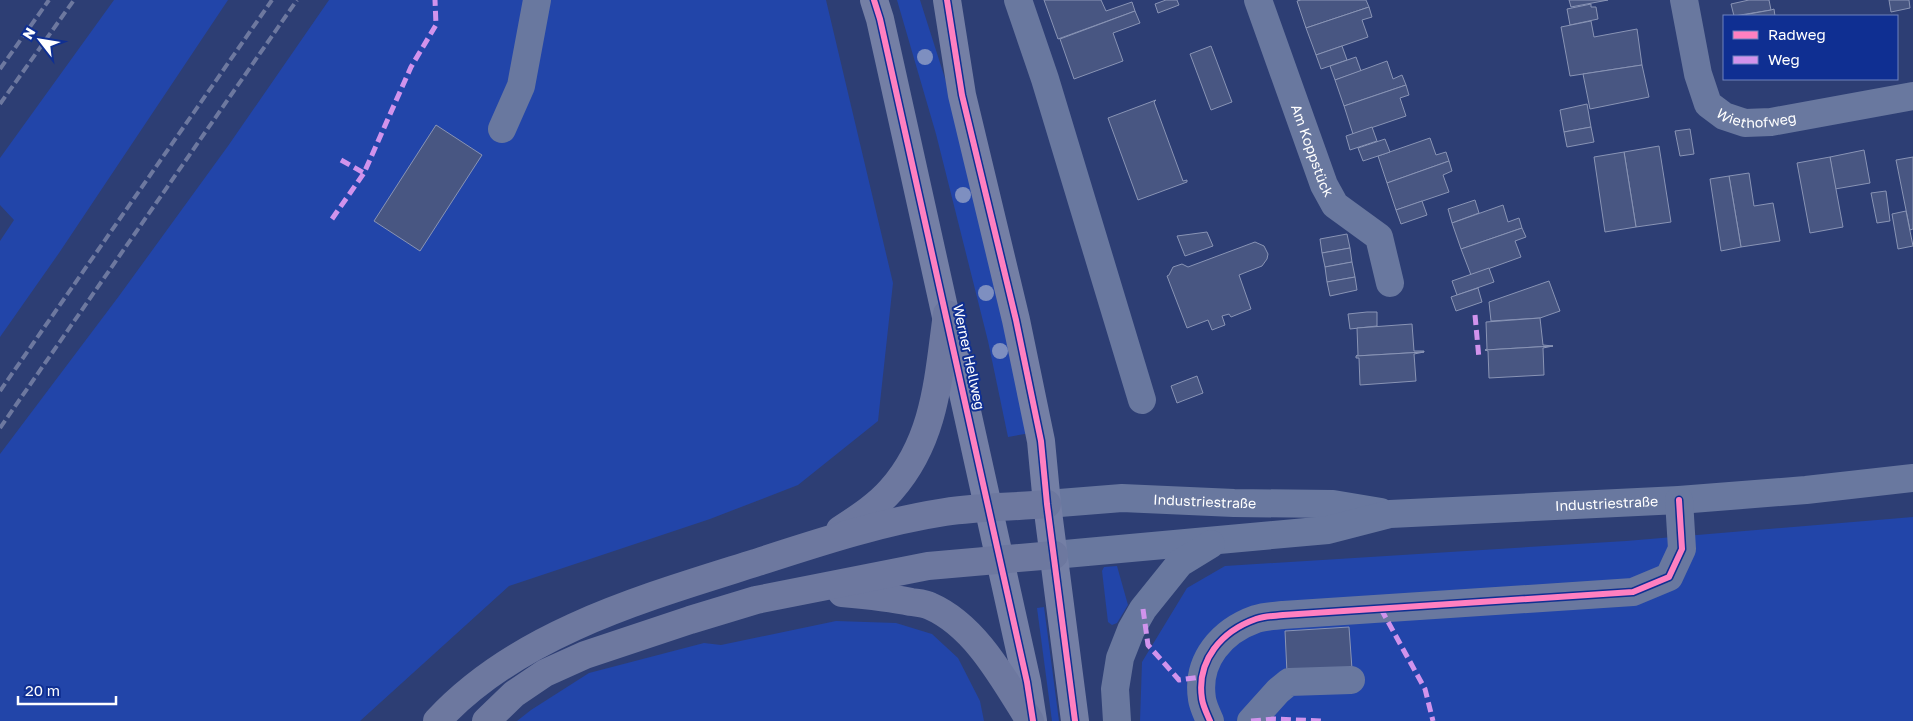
<svg xmlns="http://www.w3.org/2000/svg" width="1913" height="721" font-family="'Golos Text',sans-serif">
<style>
.green{fill:#2245a9}
.building{fill:#485682;stroke:#8994b5}
.lines{fill:none;stroke-linecap:round;stroke-linejoin:round}
.minor{stroke:#69789f;stroke-width:28}
.major{stroke:#747fa5;stroke-width:28}
.highway{stroke:#6d789f;stroke-width:28}
.rail{stroke:#6d789f;stroke-width:4;stroke-dasharray:9 4;stroke-linecap:butt}
.quiet{stroke:#d193ec;stroke-width:5;stroke-dasharray:10 5;stroke-linecap:butt}
.cycleway-casing{stroke:#0f2f92;stroke-width:9}
.cycleway{stroke:#ff80c0;stroke-width:6}
.tree{fill:#7e8fc0}
.labels{text-anchor:middle;stroke-width:4;stroke-linejoin:round;paint-order:stroke}
.street-label{font-size:14px;fill:#fff;stroke:#0f2f92}
</style>
<rect width="100%" height="100%" fill="#2d3e74"/>
<g class="green">
<polygon points="114,0 228,0 59,253 0,337 0,241 14,220 0,205 0,158"/>
<polygon points="329,0 826,0 893,283 878,421 798,485 710,519 509,586 360,721 0,721 0,454 119,296 228,146"/>
<polygon points="897,0 920,0 956,113 1030,433 1008,437 988,341 936,134"/>
<polygon points="1913,517 1913,721 1140,721 1142,662 1187,588 1225,566 1626,541"/>
<polygon points="1117,566 1128,605 1117,623 1112,625 1108,622 1102,571 1104,567"/>
<polygon points="1044,607 1059,721 1052,721 1037,608"/>
<polygon points="836,621 896,623 932,634 958,658 980,701 984,721 517,721 531,710 589,673 704,643 721,645"/>
</g>
<g class="building">
<polygon points="1044,0 1101,0 1106,11 1132,2 1135,11 1058,39"/>
<polygon points="1166,0 1177,0 1179,5 1158,13 1155,4"/>
<polygon points="1301,0 1366,0 1369,7 1306,28 1297,1"/>
<polygon points="1569,0 1608,0 1571,7"/>
<polygon points="1749,0 1769,0 1771,10 1734,16 1731,4"/>
<polygon points="1889,0 1909,0 1910,8 1891,12"/>
<polygon points="1591,4 1591,7 1596,7 1598,19 1570,25 1567,9"/>
<polygon points="1369,7 1372,17 1362,20 1368,37 1316,55 1306,28"/>
<polygon points="1774,9 1775,16 1738,16 1771,10"/>
<polygon points="1135,11 1140,23 1113,33 1123,61 1074,79 1060,39"/>
<polygon points="1591,21 1594,37 1637,29 1642,65 1570,76 1561,27"/>
<polygon points="1211,46 1232,102 1211,110 1190,54"/>
<polygon points="1342,46 1347,60 1321,69 1316,55"/>
<polygon points="1356,57 1361,71 1335,80 1330,66"/>
<polygon points="1387,61 1393,79 1402,75 1406,85 1344,106 1335,80"/>
<polygon points="1642,65 1649,97 1590,109 1583,74"/>
<polygon points="1406,85 1409,95 1400,98 1406,116 1353,134 1344,106"/>
<polygon points="1156,100 1154,102 1183,181 1187,180 1187,182 1138,200 1108,118"/>
<polygon points="1587,104 1591,127 1564,132 1560,110"/>
<polygon points="436,125 482,155 420,251 374,221"/>
<polygon points="1372,127 1377,141 1350,150 1346,136"/>
<polygon points="1591,127 1594,142 1567,147 1564,132"/>
<polygon points="1690,129 1694,154 1680,156 1675,131"/>
<polygon points="1430,138 1436,155 1446,152 1449,161 1387,183 1378,156"/>
<polygon points="1385,139 1390,152 1363,161 1358,148"/>
<polygon points="1659,146 1671,222 1636,227 1624,152"/>
<polygon points="1864,150 1870,183 1835,189 1830,157"/>
<polygon points="1624,152 1636,227 1605,232 1594,157"/>
<polygon points="1830,157 1843,227 1810,233 1797,163"/>
<polygon points="1913,157 1913,229 1910,230 1896,160"/>
<polygon points="1449,161 1452,171 1443,175 1449,192 1396,210 1387,183"/>
<polygon points="1749,173 1754,206 1773,203 1780,241 1741,247 1729,176"/>
<polygon points="1729,176 1741,247 1721,251 1710,179"/>
<polygon points="1886,191 1890,221 1877,223 1871,193"/>
<polygon points="1475,200 1479,213 1452,223 1448,209"/>
<polygon points="1422,201 1427,215 1401,224 1396,210"/>
<polygon points="1503,205 1508,222 1519,218 1522,228 1461,249 1452,223"/>
<polygon points="1906,211 1913,246 1898,249 1892,214"/>
<polygon points="1522,228 1526,237 1515,241 1521,257 1471,275 1461,249"/>
<polygon points="1207,232 1213,246 1185,256 1177,236"/>
<polygon points="1347,234 1350,248 1322,253 1320,239"/>
<polygon points="1255,242 1264,246 1268,254 1267,259 1262,266 1239,275 1251,309 1231,317 1229,314 1222,316 1225,325 1212,330 1208,320 1187,328 1167,276 1169,275 1173,267 1182,264 1188,267"/>
<polygon points="1350,248 1352,262 1325,267 1322,253"/>
<polygon points="1352,262 1355,277 1327,282 1325,267"/>
<polygon points="1489,268 1494,282 1457,295 1452,281"/>
<polygon points="1355,277 1357,290 1330,296 1327,282"/>
<polygon points="1549,281 1560,311 1540,318 1491,321 1489,302"/>
<polygon points="1478,288 1482,302 1456,311 1451,297"/>
<polygon points="1367,312 1377,312 1377,326 1350,329 1348,314"/>
<polygon points="1540,318 1543,345 1553,346 1485,350 1487,349 1486,322"/>
<polygon points="1412,324 1414,351 1424,351 1424,352 1356,356 1358,355 1357,328"/>
<polygon points="1553,346 1543,348 1544,375 1489,378 1488,351 1485,350"/>
<polygon points="1424,352 1414,354 1416,381 1360,385 1359,358 1356,358 1356,356"/>
<polygon points="1197,376 1203,393 1177,403 1171,386"/>
<polygon points="1349,627 1352,669 1287,673 1285,631"/>
</g>
<g class="lines">
<g class="minor">
<polyline points="1018,0 1045,79 1142,400"/>
<path id="s1" d="M1258,0L1324,185L1335,205L1379,237L1390,283"/>
<path id="s2" d="M1684,0L1698,74L1708,104L1724,116L1745,123L1771,122L1913,96"/>
<polyline points="502,129 521,86 537,0"/>
<path id="s3" d="M1047,504L1122,498L1234,503L1333,504L1381,512"/>
<path id="s4" d="M1054,555L1328,530L1390,514L1679,500L1806,490L1913,478"/>
<polyline points="1117,721 1115,689 1120,658 1131,630 1143,609 1180,563 1211,544"/>
<path d="M1210,721C1207,714 1203,706 1202,699C1196,660 1222,631 1256,619C1265,616 1275,616 1283,615L1633,592L1669,577L1682,549L1679,500"/>
<polyline points="1251,721 1278,691 1289,682 1351,680"/>
</g>
<g class="major">
<polyline points="874,0 880,19 1027,682 1033,721"/>
<polyline points="947,0 962,95 1016,320 1041,441 1047,504 1075,721"/>
</g>
<g class="highway">
<path d="M840,530C858,518 877,506 891,490C936,439 938,378 947,314"/>
<path d="M842,593C865,595 888,597 911,602C917,603 924,603 930,606C976,626 1004,680 1030,721"/>
<path d="M437,721C518,633 644,598 755,563C817,543 880,522 945,512C979,507 1013,507 1047,504"/>
<polyline points="486,721 514,694 545,673 585,655 690,620 756,600 928,566 1054,555"/>
</g>
<g class="rail">
<polyline points="0,69 49,0"/>
<polyline points="0,104 74,0"/>
<polyline points="0,391 272,0"/>
<polyline points="0,428 297,0"/>
</g>
<g class="quiet">
<polyline points="341,160 364,173"/>
<polyline points="332,219 364,173 411,67 436,25 435,0"/>
<polyline points="1475,315 1479,359"/>
<polyline points="1143,609 1148,645 1179,680 1201,677"/>
<polyline points="1381,609 1425,689 1433,721"/>
<polyline points="1251,721 1274,719 1323,721"/>
</g>
<defs>
<g id="cycleway">
<polyline points="874,0 880,19 1027,682 1033,721"/>
<polyline points="947,0 962,95 1016,320 1041,441 1047,504 1075,721"/>
<path d="M1210,721C1207,714 1203,706 1202,699C1196,660 1222,631 1256,619C1265,616 1275,616 1283,615L1633,592L1669,577L1682,549L1679,500"/>
</g>
</defs>
<use href="#cycleway" class="cycleway-casing"/>
<use href="#cycleway" class="cycleway"/>
</g>
<g class="tree">
<circle cx="925" cy="57" r="8"/>
<circle cx="963" cy="195" r="8"/>
<circle cx="986" cy="293" r="8"/>
<circle cx="1000" cy="351" r="8"/>
</g>
<g class="labels">
<g class="street-label">
<text dy="5" stroke="none"><textPath href="#s2" startOffset="160">Wiethofweg</textPath></text>
<text dy="5" stroke="none"><textPath href="#s1" startOffset="160">Am Koppstück</textPath></text>
<text transform="translate(969 357) rotate(78)" y="5">Werner Hellweg</text>
<text dy="5" stroke="none"><textPath href="#s3" startOffset="158">Industriestraße</textPath></text>
<text dy="5" stroke="none"><textPath href="#s4" startOffset="556">Industriestraße</textPath></text>
</g>
</g>
<rect x="1723" y="15" width="175" height="65" fill="#0f2f92" stroke="#6f82be"/>
<rect x="1733" y="31" width="25" height="8" fill="#ff80c0" stroke="#6f82be"/>
<text x="1768" y="40" font-size="15" fill="#ffffff">Radweg</text>
<rect x="1733" y="56" width="25" height="8" fill="#d193ec" stroke="#6f82be"/>
<text x="1768" y="65" font-size="15" fill="#ffffff">Weg</text>
<g transform="translate(40 40) rotate(301)" stroke="#0f2f92" stroke-width="4" paint-order="stroke">
<path d="M0-4L9 19L0 12L-9 19Z" fill="#ffffff"/>
<text y="-8" font-size="14" font-weight="bold" text-anchor="middle" fill="#ffffff">N</text>
</g>
<path d="M18 696v8h98v-8" fill="none" stroke="#ffffff" stroke-width="2.5"/>
<text x="25" y="696" font-size="15" fill="#ffffff" stroke="#0f2f92" stroke-width="4" paint-order="stroke">20 m</text>
</svg>
